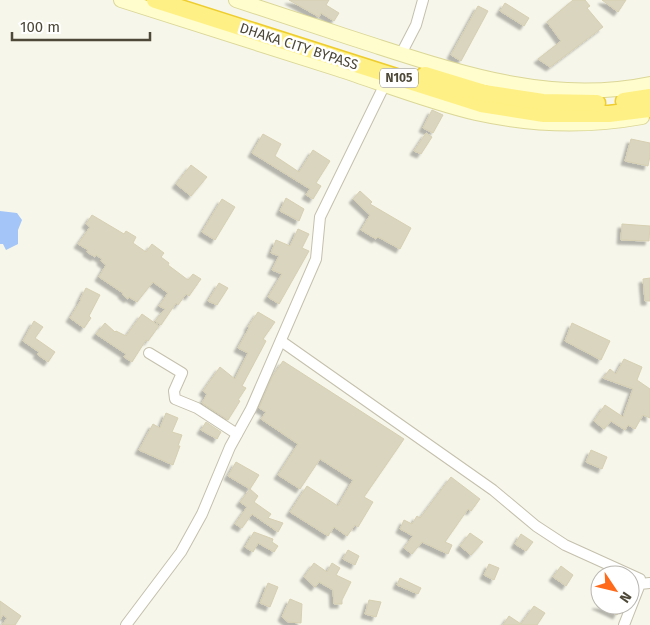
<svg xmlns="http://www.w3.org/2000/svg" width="650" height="625" font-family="'Fira Sans',sans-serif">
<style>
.water{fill:#a3c5f8}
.building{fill:#dad5bf;stroke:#d6cfb1;filter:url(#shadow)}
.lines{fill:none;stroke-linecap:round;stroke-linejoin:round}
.minor-casing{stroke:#c4c0ac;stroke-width:12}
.secondary-casing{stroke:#dbd797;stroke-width:16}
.trunk-casing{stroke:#eecd2e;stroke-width:19}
.minor{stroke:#fff;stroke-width:10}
.secondary{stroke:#fffdcd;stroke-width:14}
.trunk{stroke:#fff085;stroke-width:16}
.labels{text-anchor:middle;stroke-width:5;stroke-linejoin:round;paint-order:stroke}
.shield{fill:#fff;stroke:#827f73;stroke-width:1}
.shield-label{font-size:12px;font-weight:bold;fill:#4d4837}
.street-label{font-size:14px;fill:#4d4837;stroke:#fff}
</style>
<defs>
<filter id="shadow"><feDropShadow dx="-4" dy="4" stdDeviation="1" flood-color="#0004"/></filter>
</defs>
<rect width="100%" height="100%" fill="#f7f6eb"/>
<polygon class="water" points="0,211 17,213 22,220 18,230 18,244 6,250 3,244 0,244"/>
<g class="building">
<polygon points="289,0 329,0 326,5 339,13 334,21 321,13 319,17"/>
<polygon points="573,0 585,0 590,6 587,8 603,27 550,67 538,59 561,41 547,22"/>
<polygon points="602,0 626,0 618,12"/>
<polygon points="505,3 529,18 524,26 500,11"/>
<polygon points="478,6 488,11 461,61 451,55"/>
<polygon points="432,110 443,115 433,133 423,128"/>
<polygon points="426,133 432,137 421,154 414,151"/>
<polygon points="263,134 281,144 275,156 299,172 313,150 330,161 316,183 321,186 313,199 306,195 310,189 252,153"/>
<polygon points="631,139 650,143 650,156 648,166 625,161"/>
<polygon points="191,165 207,177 191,196 176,184"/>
<polygon points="360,191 372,202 370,204 411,228 400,249 378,237 376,239 361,230 370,215 353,199"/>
<polygon points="286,198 304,209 299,221 280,211"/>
<polygon points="222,199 235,207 215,240 202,232"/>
<polygon points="92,215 124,234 126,231 136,237 133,243 146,252 152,244 164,253 161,257 169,263 168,265 188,280 193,274 201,279 189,296 186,294 178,305 176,303 161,325 155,321 165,309 159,306 168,293 153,282 137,302 129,297 128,299 122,294 123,293 99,277 106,265 101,261 102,259 96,255 95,257 87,252 88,250 78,244 90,227 86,224"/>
<polygon points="622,224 650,226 649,241 621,240"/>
<polygon points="298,229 309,234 302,248 309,251 279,304 268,297 282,274 272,270 279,256 271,253 276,240 290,246"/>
<polygon points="650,278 650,301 645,301 643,279"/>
<polygon points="219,283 228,288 217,305 208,301"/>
<polygon points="86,288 100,295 89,316 91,318 84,328 70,318 81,300 80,300"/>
<polygon points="258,312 275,322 263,339 266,341 242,386 246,388 238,400 240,401 228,420 202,403 207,394 203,391 220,367 235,379 248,353 238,348 249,328 248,327"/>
<polygon points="142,314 159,326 148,341 146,340 132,362 124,357 126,354 96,334 105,323 115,332 116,331 126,336"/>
<polygon points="34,321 43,327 35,338 55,352 48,362 37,354 39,352 23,341"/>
<polygon points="572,323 610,341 601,360 565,341"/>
<polygon points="624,359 642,367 637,380 650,389 650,418 643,415 635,429 628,425 625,430 611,421 604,429 594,421 605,405 623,417 633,389 603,378 610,369 616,374"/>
<polygon points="283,361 404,439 364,497 373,502 358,527 355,525 347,536 334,527 328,536 290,512 307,486 338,506 353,480 320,459 300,489 278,475 298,444 261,419 266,412 259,408 272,377"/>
<polygon points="166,413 178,418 172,432 182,435 178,446 180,446 173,465 139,450 153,424 160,428"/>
<polygon points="206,422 221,432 217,439 201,430"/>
<polygon points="591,450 607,457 602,469 586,462"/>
<polygon points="236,462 259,475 250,489 228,476"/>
<polygon points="451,477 480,499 471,511 468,509 445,542 452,545 448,554 422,542 412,554 404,548 413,536 400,529 404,520 412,524 417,516 420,518"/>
<polygon points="250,489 258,496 254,502 271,514 268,518 283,523 278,532 252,514 242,528 235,524 247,507 240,502"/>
<polygon points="254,532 273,539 272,542 278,546 274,552 258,543 253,552 245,547"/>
<polygon points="470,533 483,542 471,555 460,546"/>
<polygon points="521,534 533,542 526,551 515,544"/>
<polygon points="348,550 359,556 355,565 343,559"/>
<polygon points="314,563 327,572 332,563 340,568 336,575 351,582 342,600 342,604 334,604 333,590 319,582 315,587 304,577"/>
<polygon points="489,564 499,568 494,580 484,575"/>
<polygon points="561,566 573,575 566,586 553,577"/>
<polygon points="400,578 421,588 418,594 397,585"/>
<polygon points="268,583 278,587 270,607 260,603"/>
<polygon points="290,599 302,604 301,623 288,622 282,617"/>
<polygon points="369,600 381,602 376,617 365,614"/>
<polygon points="0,601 21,616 15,625 2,625 7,618 3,615 0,620"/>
<polygon points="596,605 622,605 617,615"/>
<polygon points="534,606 545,613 537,625 503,625 509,616 521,624"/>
</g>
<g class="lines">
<defs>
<g id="minor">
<polyline points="401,54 416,25 423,0"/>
<polyline points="281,341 493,490 536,526 565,545 640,579 640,584"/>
<polyline points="149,353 182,373 174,391 175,399 197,408 237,434"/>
<polyline points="126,625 181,552 202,514 230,447 251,409 316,259 320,217 385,84"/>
<polyline points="624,625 640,584 650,583"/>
</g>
<g id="secondary">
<path d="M121,0C194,23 266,46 338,69C384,84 429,102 476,113C530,125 587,127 642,117"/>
<path d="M236,0C282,15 329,31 376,46C466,75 554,104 650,84"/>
</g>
<g id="trunk">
<polyline points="155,0 481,104 544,114 609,114 650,109"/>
<polyline points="425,75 484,93 543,102 597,103"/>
<polyline points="624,101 650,97"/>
</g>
</defs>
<use href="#minor" class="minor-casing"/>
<use href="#secondary" class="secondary-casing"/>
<use href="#trunk" class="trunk-casing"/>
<use href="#minor" class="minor"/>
<use href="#secondary" class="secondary"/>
<use href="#trunk" class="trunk"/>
</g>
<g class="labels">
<rect class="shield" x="380" y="68.5" width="38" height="19" rx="4"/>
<g class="shield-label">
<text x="399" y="82">N105</text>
</g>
<g class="street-label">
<text transform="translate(299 46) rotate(18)" y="5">DHAKA CITY BYPASS</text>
</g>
</g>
<g transform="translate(615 590) rotate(125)"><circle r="24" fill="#ffffff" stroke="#b8b6af"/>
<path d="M0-4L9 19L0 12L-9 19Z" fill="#ff691a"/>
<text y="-8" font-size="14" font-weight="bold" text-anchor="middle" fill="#4d4837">N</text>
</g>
<path d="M12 32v8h138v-8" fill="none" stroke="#4d4837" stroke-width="2.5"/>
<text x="20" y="32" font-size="15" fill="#4d4837" stroke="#ffffff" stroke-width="4" paint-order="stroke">100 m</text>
</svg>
